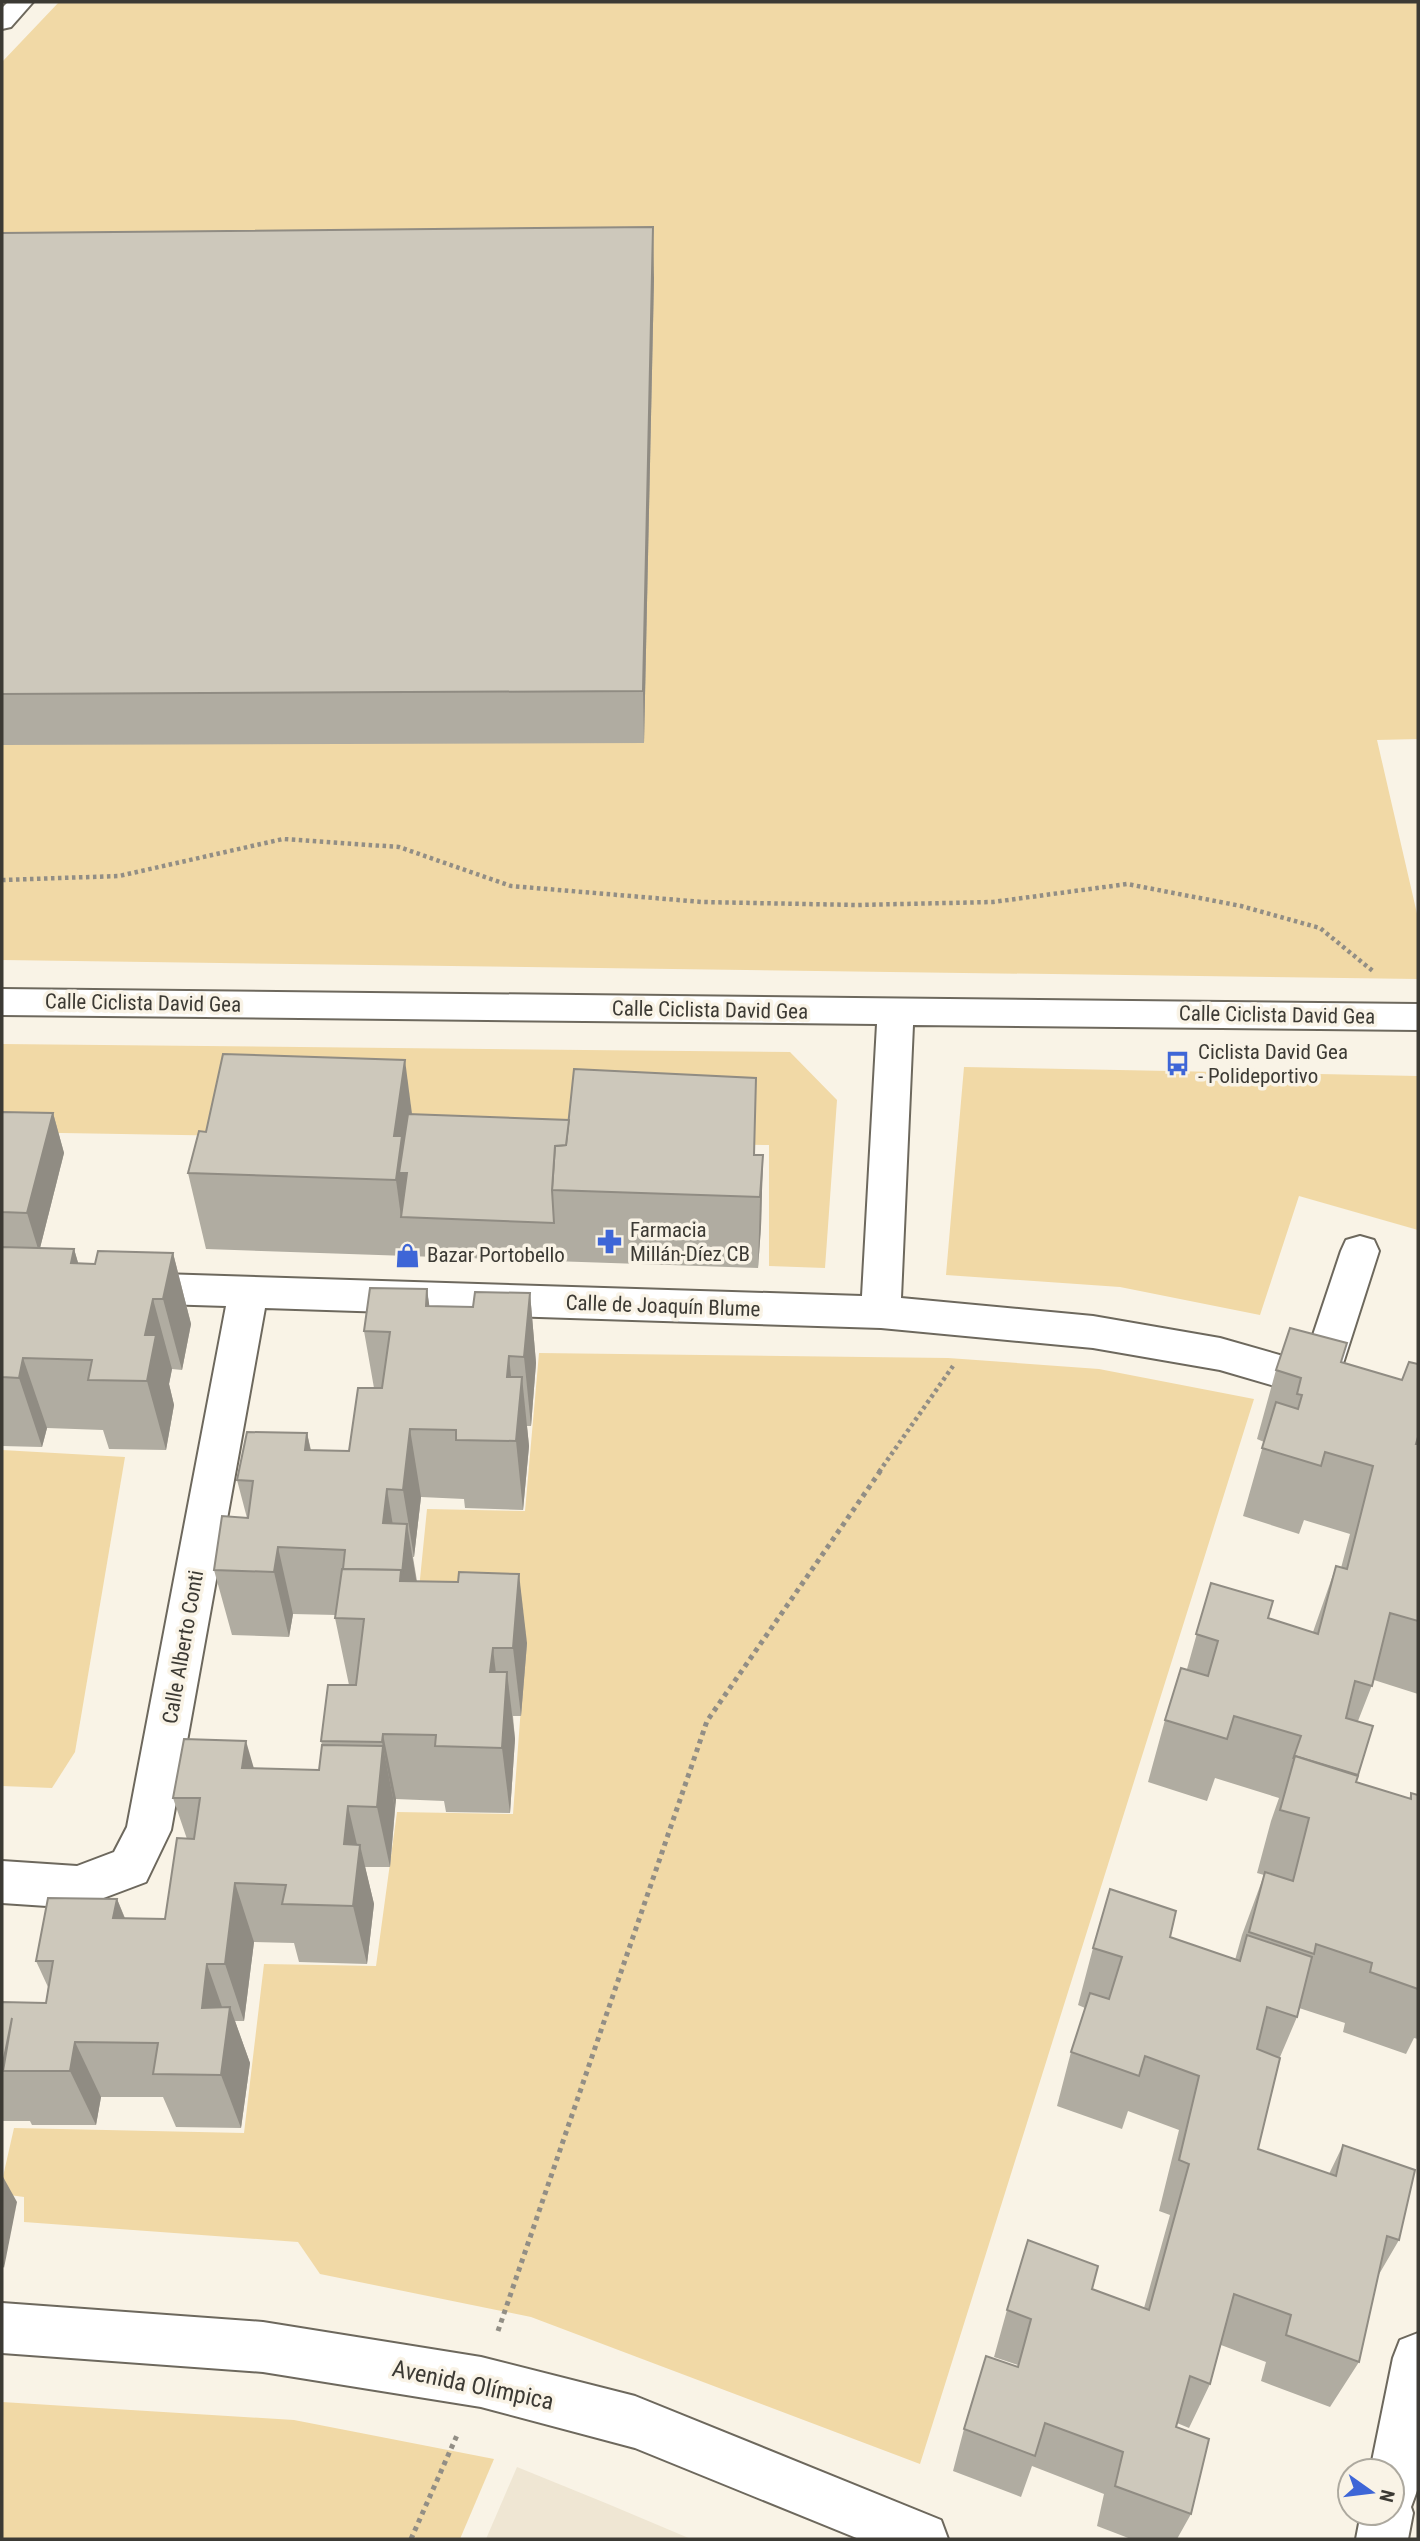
<svg xmlns="http://www.w3.org/2000/svg" width="1420" height="2541" font-family="'Roboto Condensed',sans-serif">
<style>
.built{fill:#efe6d3}
.green{fill:#f1d9a6}
.lines{fill:none;stroke-linecap:round;stroke-linejoin:round}
.minor-casing{stroke:#6d685d;stroke-width:4}
.path-far1{stroke:#928e85;stroke-width:4.5;stroke-dasharray:3.5 3.5;stroke-linecap:butt}
.path{stroke:#928e85;stroke-width:5;stroke-dasharray:4.5 4.5;stroke-linecap:butt}
.minor{fill:#fff;fill-rule:evenodd}
.wall{fill:#b0aca1}
.shaded-wall{fill:#908c83}
.building{fill:#cdc8bb;stroke:#908c83;stroke-width:2}
.labels{text-anchor:middle;stroke-width:7;stroke-linejoin:round;paint-order:stroke}
.street-label{font-size:21px;fill:#3c3a34;stroke:#f9f3e6}
.poi-label{font-size:21px;fill:#3c3a34;stroke:#f9f3e6;text-anchor:start}
.near-street-label{font-size:24px;fill:#3c3a34;stroke:#f9f3e6}
</style>
<rect width="100%" height="100%" fill="#f9f3e6"/>
<polygon class="built" points="517,2467 608,2504 691,2539 486,2539"/>
<g class="green">
<polygon points="59,2 1418,2 1418,739 1377,740 1418,918 1418,979 2,960 2,62"/>
<polygon points="2,1044 790,1052 837,1100 825,1268 769,1266 769,1145 2,1132"/>
<polygon points="964,1067 1418,1076 1418,1230 1299,1196 1260,1315 1120,1287 946,1275"/>
<polygon points="539,1353 948,1358 1099,1369 1254,1399 920,2464 531,2317 320,2274 298,2242 24,2222 24,2197 2,2194 2,2181 14,2128 244,2133 264,1964 376,1966 397,1812 513,1814 526,1640 414,1639 427,1509 525,1511"/>
<polygon points="2,1450 125,1457 75,1752 52,1788 2,1786"/>
<polygon points="2,2402 294,2420 494,2459 460,2539 2,2539"/>
</g>
<g class="lines">
<defs>
<g id="minor">
<polygon points="8,2 33,2 11,27 2,29 2,8"/>
<polygon points="2,989 1418,1004 1418,1030 913,1025 901,1298 1093,1316 1220,1338 1304,1362 1341,1251 1346,1240 1360,1236 1374,1240 1379,1251 1340,1373 1418,1396 1418,1428 1220,1370 1093,1348 881,1328 265,1308 171,1830 146,1882 77,1908 2,1903 2,1861 77,1866 114,1852 127,1827 226,1306 130,1303 116,1299 111,1288 116,1277 130,1273 862,1296 877,1024 2,1015"/>
<polygon points="2,2303 263,2322 481,2357 635,2396 941,2520 948,2539 859,2539 635,2448 481,2407 263,2372 2,2353"/>
<polygon points="1418,2333 1418,2488 1411,2507 1413,2513 1408,2539 1356,2539 1361,2513 1392,2513 1392,2471 1370,2471 1393,2358 1400,2340"/>
</g>
</defs>
<use href="#minor" class="minor-casing"/>
<g class="path-far1">
<polyline points="2,880 119,876 283,839 399,847 511,886 702,902 857,905 993,902 1127,884 1241,906 1320,928 1374,972"/>
<polyline points="879,1472 953,1366"/>
</g>
<g class="path">
<polyline points="498,2331 707,1721 881,1470"/>
<polyline points="411,2539 458,2433"/>
</g>
<use href="#minor" class="minor"/>
</g>
<g class="wall">
<polygon points="2,233 654,278 644,743 2,745"/>
<polygon points="2,1112 53,1113 64,1153 40,1248 74,1249 78,1263 95,1264 173,1253 191,1324 182,1370 172,1369 169,1384 174,1405 166,1450 109,1449 103,1430 47,1428 42,1447 2,1446"/>
<polygon points="412,1114 755,1155 763,1155 761,1227 758,1268 206,1249 188,1173 206,1132"/>
<polygon points="427,1289 429,1306 473,1307 530,1293 536,1363 531,1426 527,1426 529,1446 523,1510 465,1508 464,1499 421,1497 414,1557 413,1557 417,1581 527,1643 521,1716 513,1716 515,1739 510,1813 446,1812 444,1801 396,1799 390,1867 365,1867 374,1904 367,1964 299,1962 294,1943 254,1942 244,2021 235,2021 250,2063 241,2128 176,2127 163,2097 101,2097 96,2125 32,2125 30,2121 2,2121 2,2002 46,2003 48,1987 36,1961 117,1899 125,1918 165,1919 187,1839 173,1798 254,1768 319,1770 322,1745 321,1741 349,1685 335,1618 336,1615 293,1614 289,1637 232,1635 214,1570 247,1518 237,1480 307,1433 311,1450 349,1451 374,1388 364,1331"/>
<polygon points="1341,1362 1402,1380 1418,1364 1418,1694 1374,1680 1358,1721 1356,1782 1409,1799 1411,1793 1418,1795 1418,2039 1414,2038 1406,2054 1343,2032 1345,2023 1299,2008 1297,2017 1280,2057 1258,2149 1329,2174 1343,2145 1399,2240 1378,2276 1359,2362 1330,2407 1261,2381 1266,2362 1221,2345 1210,2384 1189,2428 1177,2423 1176,2427 1191,2514 1177,2539 1131,2539 1097,2526 1104,2494 1032,2466 1021,2497 953,2471 964,2429 1017,2367 1018,2365 994,2357 1007,2310 1092,2289 1144,2308 1170,2215 1159,2211 1179,2130 1128,2111 1122,2129 1057,2106 1071,2052 1085,2008 1078,2005 1093,1948 1170,1937 1235,1960 1242,1935 1264,1875 1257,1873 1271,1821 1279,1798 1215,1778 1207,1801 1148,1782 1165,1720 1187,1669 1211,1583 1268,1618 1313,1632 1336,1566 1341,1568 1350,1534 1304,1520 1299,1534 1243,1516 1264,1442 1257,1439 1276,1370"/>
</g>
<g class="shaded-wall">
<polygon points="653,227 654,278 644,743 643,691"/>
<polygon points="405,1060 415,1137 401,1217 396,1180 394,1136"/>
<polygon points="53,1113 64,1153 39,1252 27,1213"/>
<polygon points="763,1155 761,1227 758,1268 760,1197"/>
<polygon points="74,1249 95,1320 71,1263"/>
<polygon points="173,1253 191,1324 182,1370 163,1299"/>
<polygon points="427,1289 437,1360 426,1306"/>
<polygon points="530,1293 536,1363 531,1426 524,1357"/>
<polygon points="153,1299 172,1369 169,1384 174,1405 166,1450 147,1381 145,1335"/>
<polygon points="509,1356 516,1426 507,1377"/>
<polygon points="23,1358 47,1428 42,1447 19,1378"/>
<polygon points="522,1377 529,1446 523,1510 516,1441"/>
<polygon points="410,1429 421,1497 414,1557 403,1490"/>
<polygon points="307,1433 321,1502 305,1450"/>
<polygon points="387,1489 398,1556 383,1523"/>
<polygon points="407,1524 418,1591 400,1581"/>
<polygon points="278,1547 293,1614 289,1637 274,1572"/>
<polygon points="519,1574 527,1643 521,1716 513,1648"/>
<polygon points="493,1648 501,1716 490,1672"/>
<polygon points="507,1672 515,1739 510,1813 502,1748"/>
<polygon points="383,1734 396,1799 395,1808 382,1742"/>
<polygon points="246,1741 264,1803 242,1768"/>
<polygon points="383,1746 395,1808 390,1867 377,1807"/>
<polygon points="348,1806 359,1853 360,1845 374,1904 367,1964 353,1906 344,1844"/>
<polygon points="235,1883 254,1942 244,2021 225,1964"/>
<polygon points="117,1899 140,1957 113,1918"/>
<polygon points="207,1964 227,2021 202,2008"/>
<polygon points="230,2007 250,2063 241,2128 221,2075"/>
<polygon points="75,2042 101,2097 96,2125 70,2071"/>
<polygon points="2,2175 17,2202 4,2268 2,2265"/>
</g>
<g class="building">
<polygon points="653,227 643,691 2,694 2,233"/>
<polygon points="223,1054 405,1060 394,1136 402,1136 396,1180 188,1173 199,1131 206,1132"/>
<polygon points="574,1069 756,1078 754,1155 763,1155 760,1197 552,1190 555,1146 566,1145"/>
<polygon points="2,1112 53,1113 27,1213 2,1212"/>
<polygon points="408,1114 569,1120 566,1145 555,1146 552,1190 554,1223 401,1217 407,1173 399,1173"/>
<polygon points="2,1247 74,1249 71,1263 95,1264 98,1251 173,1253 163,1299 153,1299 145,1335 156,1335 147,1381 88,1380 92,1360 23,1358 19,1378 2,1377"/>
<polygon points="370,1288 427,1289 426,1306 473,1307 475,1292 530,1293 524,1357 509,1356 507,1377 522,1377 516,1441 456,1440 456,1430 410,1429 403,1490 387,1489 383,1523 407,1524 402,1574 401,1570 343,1569 345,1550 278,1547 274,1572 214,1570 222,1516 248,1518 253,1481 237,1480 247,1432 307,1433 305,1450 349,1451 358,1388 382,1388 390,1332 364,1331"/>
<polygon points="1290,1328 1347,1343 1341,1362 1402,1380 1409,1362 1418,1364 1418,1437 1416,1444 1418,1444 1418,1621 1390,1613 1372,1686 1355,1681 1346,1718 1373,1726 1358,1775 1295,1756 1293,1759 1301,1736 1234,1716 1227,1739 1165,1720 1181,1668 1208,1676 1218,1641 1196,1634 1211,1583 1273,1601 1268,1618 1318,1634 1336,1566 1347,1569 1373,1466 1325,1452 1321,1466 1262,1448 1276,1402 1298,1409 1302,1395 1297,1394 1301,1378 1276,1370"/>
<polygon points="342,1569 401,1570 400,1581 458,1582 459,1572 519,1574 513,1648 493,1648 490,1672 507,1672 502,1748 435,1746 436,1735 383,1734 382,1742 321,1741 328,1685 356,1685 364,1619 335,1618"/>
<polygon points="184,1739 246,1741 242,1768 319,1770 322,1745 383,1746 377,1807 348,1806 344,1844 360,1845 353,1906 282,1904 286,1885 235,1883 225,1964 207,1964 202,2008 230,2007 221,2075 153,2074 158,2043 75,2042 70,2071 3,2071 12,2018 2,2068 2,2002 46,2003 53,1961 36,1961 48,1898 117,1899 113,1918 165,1919 177,1838 194,1839 200,1798 173,1798"/>
<polygon points="1295,1756 1358,1776 1356,1782 1411,1799 1411,1793 1418,1795 1418,1989 1370,1972 1372,1963 1316,1944 1314,1954 1249,1932 1265,1872 1293,1881 1309,1818 1280,1810"/>
<polygon points="1110,1889 1176,1911 1170,1937 1240,1961 1247,1935 1312,1957 1297,2017 1267,2007 1257,2049 1280,2058 1258,2149 1336,2176 1343,2145 1415,2170 1399,2240 1387,2236 1359,2362 1286,2335 1291,2315 1234,2294 1210,2384 1190,2376 1176,2427 1209,2439 1191,2514 1115,2486 1123,2452 1045,2423 1035,2456 964,2429 986,2356 1018,2367 1031,2319 1007,2310 1028,2240 1098,2266 1092,2289 1149,2310 1189,2164 1179,2160 1199,2076 1145,2056 1139,2076 1071,2052 1090,1993 1109,1999 1122,1957 1093,1948"/>
</g>
<defs>
<symbol id="bus-bare" viewBox="-9 -9 18 18"><path d="M-5-6H5V4H4V6H2V4H-2V6H-4V4H-5ZM-3.5-4V0h7V-4ZM-3.5 1.2v1.5H-2V1.2ZM2 1.2v1.5H3.5V1.2Z" fill="#3e66d7" stroke="#f9f3e6" stroke-width="2.5" paint-order="stroke"/></symbol>
<symbol id="pharmacy-bare" viewBox="-9 -9 18 18"><path d="M-2-6h4v4h4v4h-4v4h-4v-4h-4v-4h4Z" fill="#3e66d7" stroke="#f9f3e6" stroke-width="2.5" paint-order="stroke"/></symbol>
<symbol id="shop-bare" viewBox="-9 -9 18 18"><path d="M-5-2.5h2.3a2.7 3.5 0 0 1 5.4 0H5L5.5 6h-11ZM-1.5-2.5h3a1.5 2.3 0 0 0-3 0Z" fill="#3e66d7" stroke="#f9f3e6" stroke-width="2.5" paint-order="stroke"/></symbol>
</defs>
<g fill-rule="evenodd">
<use href="#bus-bare" x="1160" y="1046" width="35" height="35"/>
<use href="#pharmacy-bare" x="592" y="1224" width="35" height="35"/>
<use href="#shop-bare" x="390" y="1238" width="35" height="35"/>
</g>
<g class="labels">
<g class="street-label">
<text transform="translate(143 1003) rotate(1)" y="7">Calle Ciclista David Gea</text>
<text transform="translate(710 1010) rotate(1)" y="7">Calle Ciclista David Gea</text>
<text transform="translate(1277 1015) rotate(1)" y="7">Calle Ciclista David Gea</text>
<text transform="translate(663 1306) rotate(2)" y="7">Calle de Joaquín Blume</text>
<text transform="translate(183 1647) rotate(-80)" y="7">Calle Alberto Conti</text>
</g>
<g class="poi-label">
<text x="1198" y="1059">Ciclista David Gea<tspan x="1198" dy="24">- Polideportivo</tspan></text>
<text x="630" y="1237">Farmacia<tspan x="630" dy="24">Millán-Díez CB</tspan></text>
<text x="427" y="1262">Bazar Portobello</text>
</g>
<g class="near-street-label">
<text transform="translate(473 2385) rotate(12)" y="8">Avenida Olímpica</text>
</g>
</g>
<rect width="1420" height="2541" fill="none" stroke="#3c3a34" stroke-width="7"/>
<g transform="translate(1371 2492) rotate(104)"><circle r="33" fill="#f9f3e6" stroke="#ada99f" stroke-width="2"/>
<path d="M0-5L12 26L0 18L-12 26Z" fill="#3e66d7"/>
<text y="-10" font-size="19" font-weight="bold" text-anchor="middle" fill="#3c3a34">N</text>
</g>
</svg>
